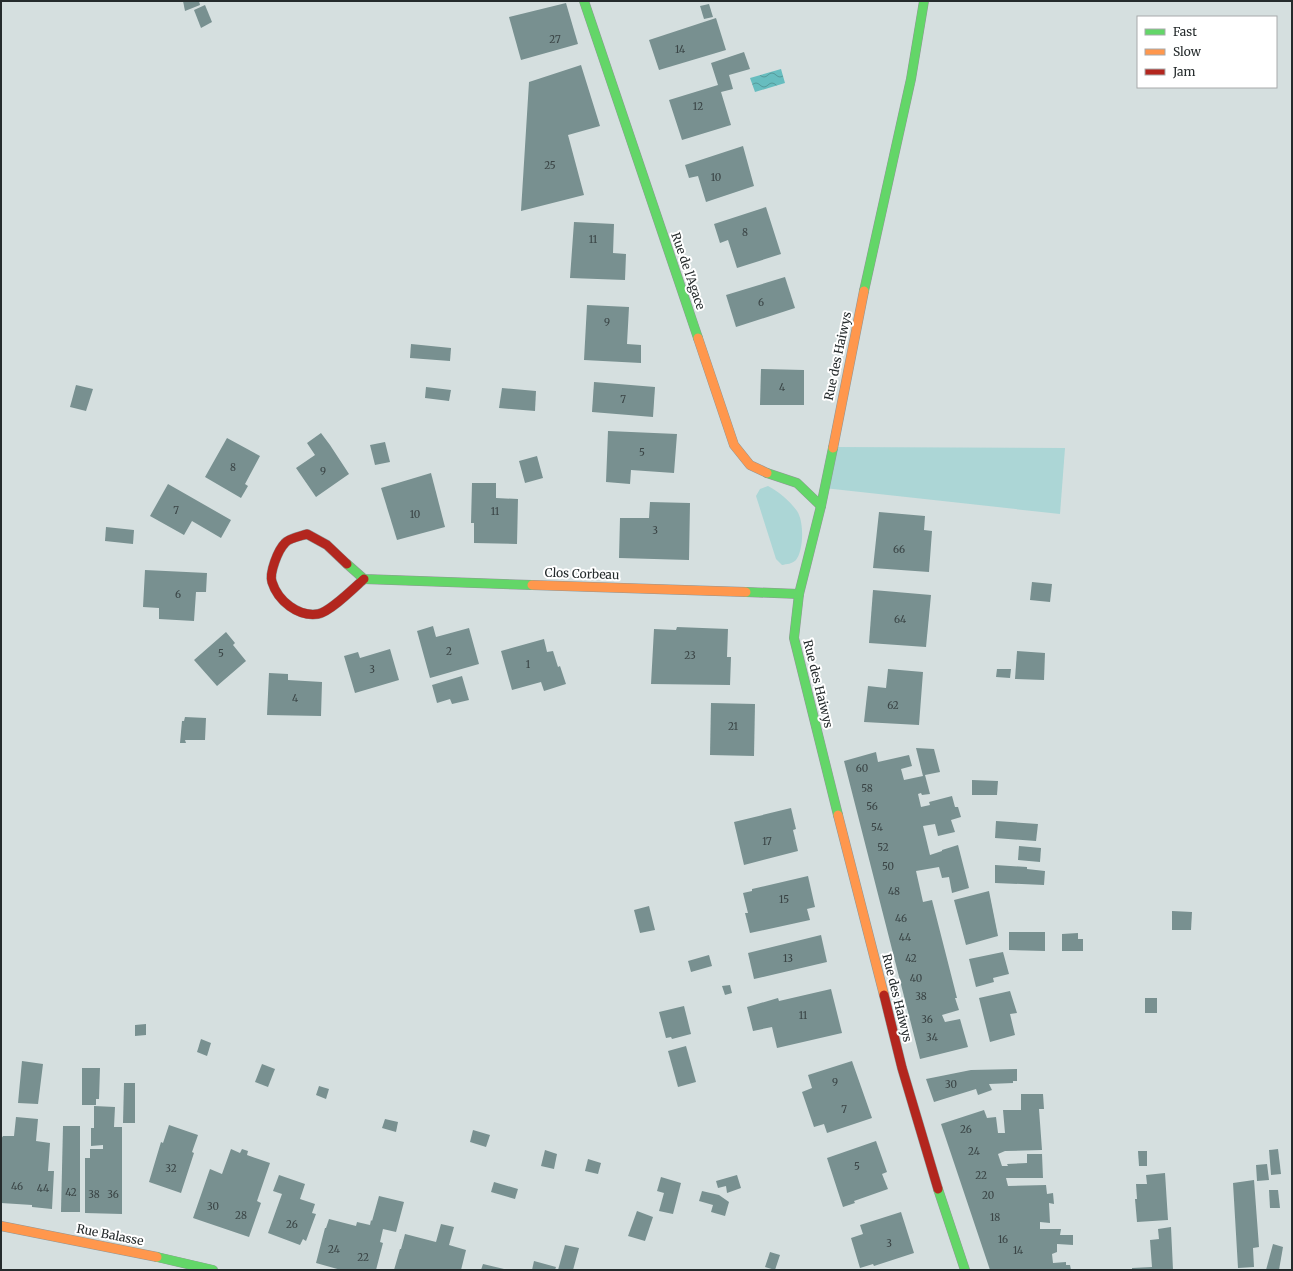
<svg xmlns="http://www.w3.org/2000/svg" width="1293" height="1271" font-family="Merriweather,serif">
<style>
.green{fill:#acd6d6}
.water{fill:url(#water-waves)}
.building{fill:#789090}
.lines{fill:none;stroke-linecap:round;stroke-linejoin:round}
.fast-casing{stroke:#8f9696;stroke-width:10}
.slow-casing{stroke:#8f9696;stroke-width:10}
.jam-casing{stroke:#8f9696;stroke-width:10}
.fast{stroke:#63d668;stroke-width:9}
.slow{stroke:#ff974d;stroke-width:9}
.jam{stroke:#b3261e;stroke-width:9}
.labels{text-anchor:middle;stroke-width:4;stroke-linejoin:round;paint-order:stroke}
.number-label{font-size:10px;fill:#3a4445}
.street-label{font-size:12px;fill:#252b2c;stroke:#fff}
</style>
<defs>
<pattern id="water-waves" width="16" height="10" patternUnits="userSpaceOnUse"><rect width="16" height="10" fill="#67bdbf"/><path d="M0 5q4-4 8 0t8 0" fill="none" stroke="#559a9b"/></pattern>
</defs>
<rect width="100%" height="100%" fill="#d5dfdf"/>
<g class="green">
<polygon points="832,447 1065,448 1060,514 824,488"/>
<path d="M768,486C779,492 790,501 797,511C804,521 804,550 796,560C792,564 787,564 782,565L776,559L756,496L760,489Z"/>
</g>
<polygon class="water" points="781,69 785,83 755,92 750,78"/>
<g class="building">
<polygon points="183,1 199,1 200,5 185,11"/>
<polygon points="566,3 578,44 521,60 509,17"/>
<polygon points="709,4 713,17 704,19 700,6"/>
<polygon points="205,5 212,22 201,28 194,10"/>
<polygon points="716,18 726,50 659,70 649,40"/>
<polygon points="744,52 750,69 729,75 733,89 721,92 731,125 682,140 669,100 718,85 711,63"/>
<polygon points="581,65 600,126 568,135 584,195 521,211 529,82"/>
<polygon points="743,146 754,186 706,202 698,176 689,178 685,165"/>
<polygon points="766,207 781,254 737,268 728,240 720,243 714,224"/>
<polygon points="574,222 614,224 613,253 626,254 625,280 570,278"/>
<polygon points="785,277 795,308 736,327 726,295"/>
<polygon points="587,305 629,307 627,344 641,345 641,363 584,360"/>
<polygon points="411,344 451,348 450,361 410,358"/>
<polygon points="761,369 804,370 804,405 760,405"/>
<polygon points="594,382 655,387 653,417 592,412"/>
<polygon points="76,385 93,389 86,411 70,407"/>
<polygon points="426,387 451,390 449,401 425,398"/>
<polygon points="502,388 536,391 535,411 499,408"/>
<polygon points="608,431 677,434 674,473 631,470 630,484 606,482"/>
<polygon points="321,433 330,445 349,474 316,497 296,468 315,455 307,443"/>
<polygon points="227,438 260,456 245,484 248,486 241,498 205,477"/>
<polygon points="385,442 390,462 375,465 370,445"/>
<polygon points="537,456 543,478 525,483 519,461"/>
<polygon points="431,473 445,527 397,540 381,488"/>
<polygon points="472,483 496,483 496,498 518,499 517,544 474,543 474,523 471,523"/>
<polygon points="168,484 231,520 221,538 192,521 184,535 150,516"/>
<polygon points="650,502 690,503 689,560 619,558 620,518 649,518"/>
<polygon points="879,512 925,516 924,530 932,531 929,572 873,568"/>
<polygon points="106,527 134,530 133,544 105,541"/>
<polygon points="145,570 207,573 206,592 196,592 194,621 159,619 159,608 143,607"/>
<polygon points="1032,582 1052,584 1050,602 1030,600"/>
<polygon points="873,590 931,595 926,647 869,643"/>
<polygon points="433,626 436,637 469,628 479,664 430,678 417,631"/>
<polygon points="677,627 728,629 727,657 731,657 730,685 651,684 654,629 676,630"/>
<polygon points="226,632 235,643 233,645 246,661 217,686 194,660"/>
<polygon points="544,639 547,652 553,651 558,667 560,666 566,684 544,691 541,682 512,690 501,651"/>
<polygon points="390,649 399,680 355,693 344,656 358,652 360,658"/>
<polygon points="1017,651 1045,653 1044,680 1015,679"/>
<polygon points="888,669 923,672 919,725 864,722 868,686 886,688"/>
<polygon points="997,669 1011,669 1010,678 996,677"/>
<polygon points="269,673 288,674 288,680 322,682 321,716 267,715"/>
<polygon points="462,676 469,700 452,704 450,699 437,703 432,685"/>
<polygon points="711,703 755,704 754,756 710,755"/>
<polygon points="185,717 206,718 205,740 185,740 186,743 180,743 182,721 184,721"/>
<polygon points="916,748 934,749 940,772 925,775 930,794 922,795 921,793 918,794 921,807 930,805 929,802 952,796 955,807 958,807 961,817 951,820 955,832 938,836 935,824 923,826 930,855 942,851 942,850 958,845 969,888 952,893 949,877 942,878 939,867 916,871 923,902 932,900 957,998 955,998 959,1010 942,1015 945,1022 960,1019 968,1047 920,1059 844,761 876,752 878,762 909,755 912,766 901,769 904,780 923,776"/>
<polygon points="972,780 998,781 997,795 972,795"/>
<polygon points="791,808 796,829 793,830 798,851 744,865 734,822"/>
<polygon points="996,821 1038,824 1036,841 995,838"/>
<polygon points="1019,846 1041,848 1040,862 1018,860"/>
<polygon points="995,865 1027,867 1027,869 1045,871 1044,885 995,883"/>
<polygon points="808,876 815,907 807,909 810,920 750,933 745,913 748,913 743,893 752,891 752,889"/>
<polygon points="989,891 998,936 966,945 954,900"/>
<polygon points="649,906 655,930 640,933 634,910"/>
<polygon points="1172,911 1192,912 1191,930 1172,930"/>
<polygon points="1009,932 1045,932 1045,951 1009,950"/>
<polygon points="1078,933 1078,939 1083,939 1083,951 1062,951 1062,934"/>
<polygon points="821,935 827,962 754,979 748,953"/>
<polygon points="1003,952 1009,974 993,978 994,982 976,987 969,959"/>
<polygon points="709,955 712,966 691,972 688,961"/>
<polygon points="730,985 732,993 725,995 722,986"/>
<polygon points="831,989 842,1033 777,1048 772,1027 753,1031 747,1007 778,998 779,1001"/>
<polygon points="1010,991 1017,1013 1010,1014 1015,1035 990,1042 979,998"/>
<rect x="1145" y="998" width="12" height="15"/>
<polygon points="684,1006 691,1034 672,1039 671,1037 666,1038 659,1012"/>
<polygon points="146,1024 146,1035 135,1036 135,1025"/>
<polygon points="201,1039 211,1043 207,1056 197,1052"/>
<polygon points="686,1046 696,1082 678,1087 668,1051"/>
<polygon points="22,1061 43,1064 38,1104 18,1103"/>
<polygon points="852,1061 872,1118 827,1133 824,1124 814,1127 802,1092 812,1088 808,1075"/>
<polygon points="262,1064 275,1069 268,1087 255,1082"/>
<polygon points="82,1068 100,1068 99,1099 96,1099 96,1105 82,1105"/>
<polygon points="1017,1069 1017,1081 1013,1081 1013,1083 989,1084 992,1090 978,1095 976,1089 934,1102 926,1079 971,1070"/>
<polygon points="124,1083 135,1083 135,1123 123,1123"/>
<polygon points="319,1086 329,1089 326,1099 316,1095"/>
<polygon points="1021,1094 1043,1094 1044,1109 1039,1109 1042,1150 1005,1151 998,1154 1002,1166 1008,1166 1007,1164 1027,1163 1027,1154 1042,1154 1043,1178 1006,1178 1008,1186 1046,1185 1047,1194 1053,1193 1054,1204 1049,1203 1050,1223 1040,1222 1040,1229 1061,1229 1060,1235 1073,1235 1073,1245 1057,1244 1057,1252 1052,1254 1053,1263 1066,1262 1066,1265 1070,1265 1071,1270 990,1270 941,1124 984,1110 987,1118 996,1117 998,1133 1005,1133 1003,1110 1021,1110"/>
<polygon points="94,1106 115,1107 114,1127 122,1127 122,1214 85,1213 85,1158 90,1158 90,1149 103,1149 103,1145 91,1146 91,1128 94,1128"/>
<polygon points="16,1117 38,1119 36,1141 50,1143 48,1171 54,1171 52,1209 32,1207 32,1205 1,1203 1,1139 3,1136 14,1136"/>
<polygon points="385,1119 398,1122 396,1132 382,1128"/>
<polygon points="169,1125 198,1135 192,1152 194,1153 181,1193 149,1182 161,1142 163,1143"/>
<polygon points="63,1126 80,1126 80,1212 61,1212"/>
<polygon points="473,1130 490,1135 486,1147 470,1142"/>
<polygon points="876,1141 887,1172 882,1174 888,1189 854,1201 855,1203 843,1207 827,1158"/>
<polygon points="231,1149 240,1153 242,1149 248,1151 247,1155 270,1163 257,1201 261,1203 249,1237 193,1218 210,1169 222,1174"/>
<polygon points="1278,1149 1281,1174 1271,1175 1269,1150"/>
<polygon points="545,1150 557,1154 554,1169 541,1166"/>
<polygon points="1138,1151 1147,1151 1147,1166 1139,1166"/>
<polygon points="588,1159 601,1163 598,1174 585,1171"/>
<polygon points="1267,1164 1269,1180 1257,1181 1256,1165"/>
<polygon points="1165,1173 1168,1220 1137,1222 1135,1199 1137,1199 1136,1184 1147,1184 1146,1175"/>
<polygon points="279,1175 305,1184 300,1199 315,1204 312,1213 316,1214 306,1241 303,1239 300,1245 268,1233 282,1194 273,1191"/>
<polygon points="737,1175 741,1188 727,1193 726,1186 718,1188 716,1181"/>
<polygon points="661,1177 681,1183 673,1214 659,1211 664,1193 657,1191"/>
<polygon points="1254,1180 1259,1247 1253,1248 1254,1267 1238,1268 1233,1183"/>
<polygon points="494,1182 518,1189 515,1199 491,1192"/>
<polygon points="1269,1190 1278,1190 1280,1208 1270,1208"/>
<polygon points="702,1191 719,1195 729,1202 725,1216 711,1212 713,1205 699,1201"/>
<polygon points="379,1196 404,1202 396,1232 383,1229 380,1242 383,1243 376,1270 341,1270 316,1263 325,1228 326,1228 329,1219 356,1226 357,1222 370,1225 371,1220 372,1221"/>
<polygon points="637,1211 653,1217 645,1241 628,1236"/>
<polygon points="901,1212 914,1253 874,1266 873,1264 860,1268 851,1238 863,1234 860,1225"/>
<polygon points="441,1224 454,1227 449,1245 466,1250 461,1270 394,1270 400,1249 401,1249 405,1234 436,1242"/>
<polygon points="1171,1227 1173,1270 1132,1270 1132,1268 1152,1267 1150,1240 1159,1239 1158,1229"/>
<polygon points="1273,1244 1283,1247 1279,1270 1266,1270"/>
<polygon points="565,1245 579,1248 573,1270 558,1270"/>
<polygon points="770,1252 780,1255 775,1270 765,1267"/>
<polygon points="534,1261 556,1267 555,1270 532,1270"/>
<polygon points="483,1264 504,1269 504,1270 481,1270"/>
</g>
<g class="lines">
<defs>
<g id="fast">
<polyline points="584,1 698,338"/>
<polyline points="864,291 911,79 924,1"/>
<polyline points="833,448 821,506 799,594 794,638 838,815"/>
<polyline points="767,473 797,483 821,506"/>
<polyline points="347,564 364,579 532,585"/>
<polyline points="746,592 799,594"/>
<polyline points="938,1189 965,1270"/>
<polyline points="157,1257 213,1270"/>
</g>
<g id="slow">
<polyline points="698,338 734,445 750,465 767,473"/>
<polyline points="833,448 864,291"/>
<polyline points="532,585 746,592"/>
<polyline points="838,815 884,995"/>
<polyline points="1,1226 157,1257"/>
</g>
<g id="jam">
<path d="M347,564L327,545L307,534C301,536 289,538 285,543C278,550 269,573 272,582C278,601 298,617 318,614C330,612 355,587 364,579"/>
<polyline points="884,995 902,1068 938,1189"/>
</g>
</defs>
<use href="#fast" class="fast-casing"/>
<use href="#slow" class="slow-casing"/>
<use href="#jam" class="jam-casing"/>
<use href="#fast" class="fast"/>
<use href="#slow" class="slow"/>
<use href="#jam" class="jam"/>
</g>
<g class="labels">
<g class="number-label">
<text x="555" y="43">27</text>
<text x="680" y="53">14</text>
<text x="698" y="110">12</text>
<text x="550" y="169">25</text>
<text x="716" y="181">10</text>
<text x="745" y="236">8</text>
<text x="593" y="243">11</text>
<text x="761" y="306">6</text>
<text x="607" y="326">9</text>
<text x="782" y="391">4</text>
<text x="623" y="403">7</text>
<text x="642" y="456">5</text>
<text x="233" y="471">8</text>
<text x="323" y="475">9</text>
<text x="176" y="514">7</text>
<text x="495" y="515">11</text>
<text x="415" y="518">10</text>
<text x="655" y="534">3</text>
<text x="899" y="553">66</text>
<text x="178" y="598">6</text>
<text x="900" y="623">64</text>
<text x="449" y="655">2</text>
<text x="221" y="657">5</text>
<text x="690" y="659">23</text>
<text x="528" y="668">1</text>
<text x="372" y="673">3</text>
<text x="295" y="702">4</text>
<text x="893" y="709">62</text>
<text x="733" y="730">21</text>
<text x="862" y="772">60</text>
<text x="867" y="792">58</text>
<text x="872" y="810">56</text>
<text x="877" y="831">54</text>
<text x="767" y="845">17</text>
<text x="883" y="851">52</text>
<text x="888" y="870">50</text>
<text x="894" y="895">48</text>
<text x="784" y="903">15</text>
<text x="901" y="922">46</text>
<text x="905" y="941">44</text>
<text x="788" y="962">13</text>
<text x="911" y="962">42</text>
<text x="916" y="982">40</text>
<text x="921" y="1000">38</text>
<text x="803" y="1019">11</text>
<text x="927" y="1023">36</text>
<text x="932" y="1041">34</text>
<text x="835" y="1086">9</text>
<text x="951" y="1088">30</text>
<text x="844" y="1113">7</text>
<text x="966" y="1133">26</text>
<text x="974" y="1155">24</text>
<text x="857" y="1170">5</text>
<text x="171" y="1172">32</text>
<text x="981" y="1179">22</text>
<text x="17" y="1190">46</text>
<text x="43" y="1192">44</text>
<text x="71" y="1196">42</text>
<text x="94" y="1198">38</text>
<text x="113" y="1198">36</text>
<text x="988" y="1199">20</text>
<text x="213" y="1210">30</text>
<text x="241" y="1219">28</text>
<text x="995" y="1221">18</text>
<text x="292" y="1228">26</text>
<text x="1003" y="1243">16</text>
<text x="889" y="1247">3</text>
<text x="334" y="1253">24</text>
<text x="1018" y="1254">14</text>
<text x="363" y="1261">22</text>
</g>
<g class="street-label">
<text transform="translate(688 271) rotate(71)" y="4">Rue de l'Agace</text>
<text transform="translate(838 356) rotate(-78)" y="4">Rue des Haiwys</text>
<text transform="translate(582 574) rotate(2)" y="4">Clos Corbeau</text>
<text transform="translate(818 684) rotate(76)" y="4">Rue des Haiwys</text>
<text transform="translate(897 998) rotate(76)" y="4">Rue des Haiwys</text>
<text transform="translate(110 1235) rotate(11)" y="4">Rue Balasse</text>
</g>
</g>
<rect width="1293" height="1271" fill="none" stroke="#252b2c" stroke-width="4"/>
<rect x="1137" y="16" width="140" height="72" fill="#ffffff" stroke="#a8aaab"/>
<rect x="1145" y="29" width="20" height="6" fill="#63d668" stroke="#a8aaab"/>
<text x="1173" y="36" font-size="12" fill="#252b2c">Fast</text>
<rect x="1145" y="49" width="20" height="6" fill="#ff974d" stroke="#a8aaab"/>
<text x="1173" y="56" font-size="12" fill="#252b2c">Slow</text>
<rect x="1145" y="69" width="20" height="6" fill="#b3261e" stroke="#a8aaab"/>
<text x="1173" y="76" font-size="12" fill="#252b2c">Jam</text>
</svg>
